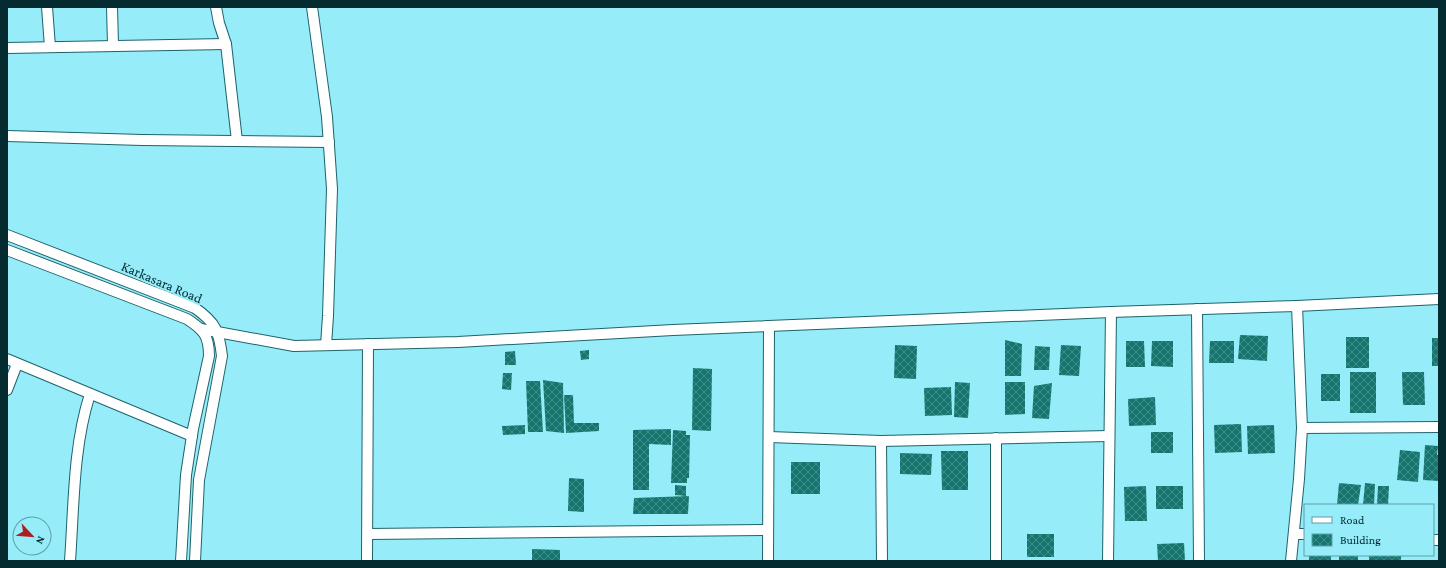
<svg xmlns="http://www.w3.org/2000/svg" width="1446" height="568" font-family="'Crimson Pro',serif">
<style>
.building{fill:url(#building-cross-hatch)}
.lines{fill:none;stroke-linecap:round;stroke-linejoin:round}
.minor-casing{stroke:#1e636b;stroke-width:12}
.minor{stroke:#fff;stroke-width:10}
.labels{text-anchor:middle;stroke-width:4;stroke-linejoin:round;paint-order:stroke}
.street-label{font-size:14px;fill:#042b30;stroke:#96ecf8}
</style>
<defs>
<pattern id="building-cross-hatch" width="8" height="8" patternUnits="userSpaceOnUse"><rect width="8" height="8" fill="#14766f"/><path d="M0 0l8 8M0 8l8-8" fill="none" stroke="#448c88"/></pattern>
</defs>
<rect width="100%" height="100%" fill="#96ecf8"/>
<g class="building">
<polygon points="1240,335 1268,336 1267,361 1238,359"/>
<rect x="1346" y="337" width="23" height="31"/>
<rect x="1432" y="338" width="7" height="28"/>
<polygon points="1005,340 1022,344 1021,376 1005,376"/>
<polygon points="1126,341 1144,341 1145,367 1126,367"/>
<polygon points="1152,341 1173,341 1173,367 1151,366"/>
<polygon points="1210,341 1234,341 1234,363 1209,363"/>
<polygon points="895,345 917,346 916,379 894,378"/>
<polygon points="1061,345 1081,346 1079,376 1059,375"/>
<polygon points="1035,346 1050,347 1049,370 1034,370"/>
<polygon points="589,350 589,359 581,360 580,351"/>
<polygon points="515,351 516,365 505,365 505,352"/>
<polygon points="693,368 712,369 711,431 692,430"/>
<rect x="1350" y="372" width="26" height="41"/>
<polygon points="1402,372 1424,372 1425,405 1403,405"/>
<polygon points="503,373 512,373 511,390 502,389"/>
<rect x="1321" y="374" width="19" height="27"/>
<polygon points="543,380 563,383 564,433 546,431"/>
<polygon points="526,381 540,381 543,432 528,432"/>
<polygon points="955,382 970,383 968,418 954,417"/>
<polygon points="1005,382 1025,382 1025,414 1005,415"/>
<polygon points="1052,383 1049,419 1032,418 1034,386"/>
<polygon points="951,387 952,415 925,416 924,388"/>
<polygon points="564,395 573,395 574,423 599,423 599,431 566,433"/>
<polygon points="1155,397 1156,425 1129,426 1128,399"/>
<polygon points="1241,424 1242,452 1215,453 1214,425"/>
<polygon points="525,425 525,434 503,435 502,426"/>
<polygon points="1274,425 1275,453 1248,454 1247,426"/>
<polygon points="671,429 671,445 649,444 649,490 633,490 633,430"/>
<polygon points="673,430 686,431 686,435 690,435 689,478 687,478 687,483 671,483"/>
<rect x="1151" y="432" width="22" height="21"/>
<polygon points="1425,445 1438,446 1437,455 1439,455 1439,481 1423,480"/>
<polygon points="1400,450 1420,452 1418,482 1397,480"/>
<polygon points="941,451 968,451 968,490 942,490"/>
<polygon points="900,453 932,454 931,475 900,474"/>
<rect x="791" y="462" width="29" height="32"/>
<polygon points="569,478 584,479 584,512 568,511"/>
<polygon points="1339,483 1361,485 1358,505 1337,505"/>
<polygon points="1365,483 1375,484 1374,505 1363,505"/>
<polygon points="675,485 686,486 686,496 675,495"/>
<polygon points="1146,486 1147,521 1125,521 1124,487"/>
<rect x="1156" y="486" width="27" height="23"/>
<polygon points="1378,486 1389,486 1388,505 1377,505"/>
<polygon points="689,496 688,514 633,514 634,498"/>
<rect x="1027" y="534" width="27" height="23"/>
<polygon points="1184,543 1185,561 1158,561 1157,544"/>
<polygon points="532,549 560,550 560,561 532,561"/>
<rect x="1339" y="555" width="19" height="6"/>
<rect x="1309" y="556" width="22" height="5"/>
<rect x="1369" y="556" width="32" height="5"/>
</g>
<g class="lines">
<defs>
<g id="minor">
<polyline points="47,7 50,47"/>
<polyline points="112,7 113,45"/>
<polyline points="216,7 219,23 226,44 237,141"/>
<polyline points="312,7 327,117 332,189 328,316 326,345"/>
<polyline points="7,48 226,44"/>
<polyline points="7,136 142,140 329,142"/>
<path d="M7,235L195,308C216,323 219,331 222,356L199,480L195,561"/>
<path d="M7,250L187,319C204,330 209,336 209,356L193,429L186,475L181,561"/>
<polyline points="1197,309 1199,561"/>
<polyline points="201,329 294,346 458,342 673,330 1111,312 1297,306 1439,299"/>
<polyline points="7,359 192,436"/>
<polyline points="7,390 17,364"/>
<polyline points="1302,428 1439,427"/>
<polyline points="769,437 881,441 1109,436"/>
<polyline points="881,441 882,561"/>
<polyline points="368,534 768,530"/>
<polyline points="1294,534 1305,534"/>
<polyline points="1433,540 1439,540"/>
<path d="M70,561C74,505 73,447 90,394"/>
<polyline points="367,561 368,344"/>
<polyline points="768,561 769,326"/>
<polyline points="996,561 996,438"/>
<polyline points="1108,561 1111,312"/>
<polyline points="1291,561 1299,479 1302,428 1297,306"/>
</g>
</defs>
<use href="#minor" class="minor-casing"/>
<use href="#minor" class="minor"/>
</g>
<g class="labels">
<g class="street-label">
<text transform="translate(162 282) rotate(23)" y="5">Karkasara Road</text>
</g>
</g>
<rect width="1446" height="568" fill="none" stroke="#042b30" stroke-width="16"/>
<rect x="1304" y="504" width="130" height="52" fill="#96ecf8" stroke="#5c9fa8"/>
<rect x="1312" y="517" width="20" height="6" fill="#ffffff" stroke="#5c9fa8"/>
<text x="1340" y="524" font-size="12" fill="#042b30">Road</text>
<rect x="1312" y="534" width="20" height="12" fill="url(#building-cross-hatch)" stroke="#5c9fa8"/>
<text x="1340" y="544" font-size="12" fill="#042b30">Building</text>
<g transform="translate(32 536) rotate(116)"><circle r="19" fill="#96ecf8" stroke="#5c9fa8"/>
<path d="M0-3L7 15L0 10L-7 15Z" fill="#af1e1f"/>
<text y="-6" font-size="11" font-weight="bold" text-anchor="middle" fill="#042b30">N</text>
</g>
</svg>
